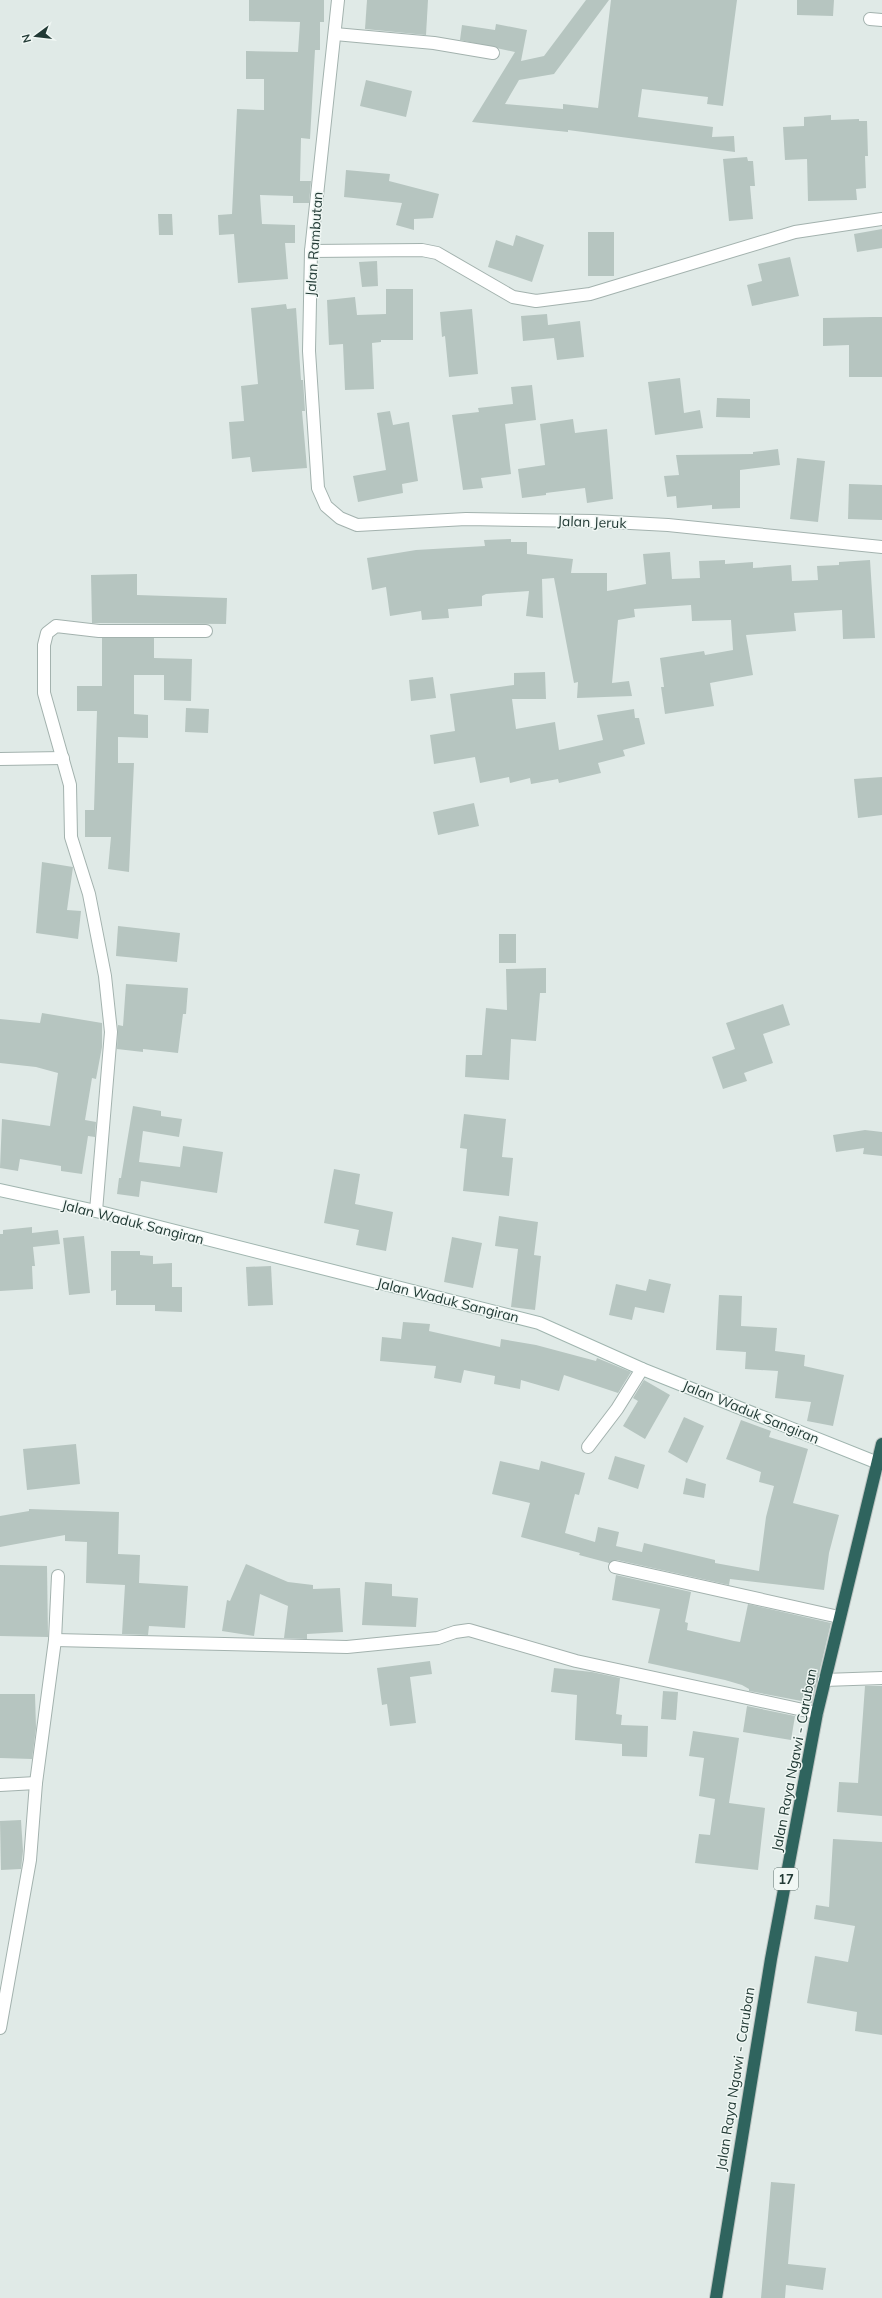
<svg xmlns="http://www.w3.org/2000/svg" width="882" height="2298" font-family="Mulish,sans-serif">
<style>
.building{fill:#b6c5c0}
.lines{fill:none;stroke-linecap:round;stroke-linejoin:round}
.street-casing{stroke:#a3b2ae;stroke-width:14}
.secondary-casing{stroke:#a0b5af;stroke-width:14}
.highway-casing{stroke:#bdc4c2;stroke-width:14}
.street{stroke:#fff;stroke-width:12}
.secondary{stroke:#fff;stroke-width:12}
.highway{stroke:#2f645e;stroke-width:12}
.labels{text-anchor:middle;stroke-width:3;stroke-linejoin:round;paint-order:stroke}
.shield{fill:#f0f7f4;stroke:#60736e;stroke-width:1}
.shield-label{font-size:13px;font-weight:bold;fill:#223a35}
.street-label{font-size:14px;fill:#223a35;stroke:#f0f7f4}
</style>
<rect width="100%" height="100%" fill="#e0eae7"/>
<g class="building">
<polygon points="249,0 324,0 324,22 320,22 320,50 315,50 310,139 301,138 300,181 311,181 309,203 293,203 293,196 260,195 262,224 295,225 295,243 285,243 288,279 238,283 234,234 219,235 218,215 232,214 237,109 264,110 264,79 246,79 246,51 298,52 300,22 249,21"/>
<polygon points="367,0 428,0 426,35 365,29"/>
<polygon points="586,0 609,0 554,74 519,80 505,104 563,109 563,104 598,108 611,0 737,0 723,106 707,104 708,97 642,89 638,117 713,127 712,137 734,136 735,152 568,130 568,132 472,122 515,52 460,40 462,25 495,30 496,24 527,30 521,61 544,56"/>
<polygon points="797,0 834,0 833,16 797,15"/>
<polygon points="366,80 412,91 406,117 360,106"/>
<polygon points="831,115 831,120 859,119 859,121 867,121 868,156 865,156 866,188 856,189 857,200 808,201 807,159 785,160 783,127 804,126 804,117"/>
<polygon points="747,157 748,161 753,161 755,186 750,186 753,219 729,221 723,159"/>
<polygon points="346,170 390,174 389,181 439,194 433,218 414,219 414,230 396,225 402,203 344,197"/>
<polygon points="158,214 172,214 173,235 159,235"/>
<polygon points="882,229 882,248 857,252 854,234"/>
<rect x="588" y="232" width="26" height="44"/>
<polygon points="516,235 544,245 532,282 488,267 496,240 513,246"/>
<polygon points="790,257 799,296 752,306 747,285 762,281 758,264"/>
<polygon points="377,261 378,286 362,287 359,262"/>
<polygon points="386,289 413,289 413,340 381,340 381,342 372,343 374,389 345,390 343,344 329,345 327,300 355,297 357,315 386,314"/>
<polygon points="286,304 287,309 296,308 301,380 303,380 305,411 302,411 307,468 252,472 250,457 232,459 229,422 244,421 241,386 258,384 251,308"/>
<polygon points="472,309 478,374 449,377 445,336 442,337 440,312"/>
<polygon points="547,314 548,325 580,321 584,357 557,360 554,338 523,341 521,316"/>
<polygon points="873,317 882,317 882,377 849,377 849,345 823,346 823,318"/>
<polygon points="680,378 684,413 700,410 703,428 655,435 648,382"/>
<polygon points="532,385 536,420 505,424 511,474 481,478 483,488 463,490 452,415 479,412 478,408 513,404 511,387"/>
<polygon points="717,398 750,399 750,418 716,417"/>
<polygon points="390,411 393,425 409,422 418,481 402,484 403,493 358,502 353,476 386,470 377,413"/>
<polygon points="573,419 575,433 607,429 613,499 587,503 585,488 546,493 546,495 522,498 518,469 545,465 540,424"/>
<polygon points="778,449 780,465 740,470 740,508 712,509 712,505 677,508 676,496 667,497 664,476 679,475 676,455 753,454 753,452"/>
<polygon points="797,458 825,461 818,522 790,519"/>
<polygon points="849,484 882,485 882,520 848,519"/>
<polygon points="511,539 511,542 527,542 527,554 573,559 571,573 607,573 607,591 646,584 643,554 670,552 672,579 700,578 699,561 725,560 725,564 753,562 753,568 791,565 792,581 818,580 817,566 839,565 839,562 870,560 875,638 843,639 842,610 794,613 796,631 746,635 753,675 710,683 714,706 665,714 661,687 664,687 660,658 704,651 705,655 733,650 731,620 692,621 691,605 634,609 635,617 618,620 612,683 629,681 632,696 577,698 578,682 574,683 554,578 542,579 543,618 526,616 529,591 486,594 482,596 482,606 448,609 449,618 422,620 421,611 390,616 386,587 372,590 367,558 416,550 485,546 484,540"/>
<polygon points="137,574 137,595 227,598 226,624 92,623 91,575"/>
<polygon points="102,638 154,638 154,658 192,659 191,701 164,700 164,675 134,675 134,714 148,715 148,738 118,737 118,763 134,763 129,872 108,869 111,837 85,837 85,810 94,810 97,711 77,711 77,686 102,686"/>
<polygon points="545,672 546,699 512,699 516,729 555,722 559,750 603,740 597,715 634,709 635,718 639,718 645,744 623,750 625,756 598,763 601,773 559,783 558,779 531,784 530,778 510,783 509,777 480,783 475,757 434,764 430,735 455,731 450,694 514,685 514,673"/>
<polygon points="433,677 436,698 411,701 409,680"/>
<polygon points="186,708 209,709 208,733 185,732"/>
<polygon points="882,777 882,815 858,818 854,779"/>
<polygon points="474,803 479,826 438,835 433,812"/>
<polygon points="42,862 73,867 67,910 81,911 78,939 36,933"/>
<polygon points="118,926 180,933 177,962 116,956"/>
<rect x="499" y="934" width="17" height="29"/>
<polygon points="546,968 546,993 540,993 536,1041 511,1039 509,1080 465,1077 466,1055 482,1055 486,1008 507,1010 506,969"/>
<polygon points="126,984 188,988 186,1014 183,1014 178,1053 143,1049 143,1052 117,1049 118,1025 123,1026"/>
<polygon points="783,1004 790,1025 763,1034 773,1063 744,1073 747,1081 723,1089 712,1057 735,1049 726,1023"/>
<polygon points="42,1013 102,1023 102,1047 96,1079 92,1078 85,1120 96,1122 95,1137 88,1136 82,1174 61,1171 61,1166 20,1159 18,1171 0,1168 2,1119 50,1126 58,1073 36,1067 0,1063 0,1019 40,1023"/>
<polygon points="133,1106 161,1111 161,1116 182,1119 179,1137 143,1131 139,1162 180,1167 183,1146 223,1152 217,1193 141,1181 139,1197 117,1194 119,1178 121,1178"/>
<polygon points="464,1114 506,1119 502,1157 513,1158 509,1196 463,1191 467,1149 460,1148"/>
<polygon points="865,1130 882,1132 882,1156 863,1154 864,1148 836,1152 833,1135"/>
<polygon points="334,1169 360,1174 355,1204 393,1212 386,1251 356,1245 359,1230 324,1223"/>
<polygon points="499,1216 538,1222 534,1255 541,1256 535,1310 511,1307 518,1249 495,1246"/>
<polygon points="32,1227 32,1233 58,1230 60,1244 33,1247 35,1266 32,1266 33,1289 0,1291 0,1234 3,1234 3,1230"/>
<polygon points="84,1236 90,1293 69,1295 63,1238"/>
<polygon points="452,1237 482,1243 473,1288 444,1282"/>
<polygon points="111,1251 140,1251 140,1255 153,1256 153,1264 172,1263 172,1287 182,1287 182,1312 155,1311 155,1305 116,1305 116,1290 111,1291"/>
<polygon points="271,1266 273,1305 248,1306 246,1267"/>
<polygon points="649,1279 671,1284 664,1313 635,1307 632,1320 609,1315 616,1284 646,1291"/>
<polygon points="719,1295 742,1296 741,1326 777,1328 775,1351 805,1355 804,1366 844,1375 833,1426 807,1421 811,1402 775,1398 778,1371 745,1369 746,1352 716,1350"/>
<polygon points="403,1322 430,1324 429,1331 500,1347 501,1339 536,1345 596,1361 597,1358 631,1372 618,1393 564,1375 559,1391 521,1380 520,1389 494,1384 495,1376 464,1370 461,1383 434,1378 436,1366 380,1361 382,1337 401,1339"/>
<polygon points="644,1380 670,1395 645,1439 623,1426 638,1401 633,1398"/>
<polygon points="684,1417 704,1426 687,1463 668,1452"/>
<polygon points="741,1420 771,1431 769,1437 808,1449 793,1503 839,1515 829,1553 824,1590 730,1579 729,1585 617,1560 609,1563 579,1555 580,1553 521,1537 530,1503 492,1494 500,1461 539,1470 541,1461 585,1473 579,1495 575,1494 565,1533 595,1542 598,1527 619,1532 616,1546 642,1552 644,1543 715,1560 715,1563 759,1571 766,1517 774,1486 759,1482 761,1472 726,1459"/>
<polygon points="76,1444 80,1484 27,1490 23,1449"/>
<polygon points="615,1456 645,1465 638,1489 608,1479"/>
<polygon points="686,1478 706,1484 704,1498 683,1494"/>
<polygon points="29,1509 119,1512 118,1554 140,1555 139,1583 188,1586 185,1628 149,1626 148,1635 122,1634 125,1585 86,1583 87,1542 65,1541 65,1535 0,1547 0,1516 29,1511"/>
<polygon points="246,1564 288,1582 313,1585 313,1589 340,1588 343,1632 307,1634 307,1639 284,1638 288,1606 260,1594 254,1636 222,1631 227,1600 230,1601"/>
<polygon points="0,1565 47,1566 48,1637 0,1636"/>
<polygon points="616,1575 691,1592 685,1622 688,1623 687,1630 734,1641 740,1642 748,1604 831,1623 812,1703 749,1691 749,1689 742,1685 725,1680 648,1663 660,1609 612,1600"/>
<polygon points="365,1582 392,1584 392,1596 418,1598 416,1627 362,1625"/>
<polygon points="430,1661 432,1674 410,1677 416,1723 390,1726 387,1704 382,1705 377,1668"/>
<polygon points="554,1668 592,1672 620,1678 616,1714 622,1715 621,1725 648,1726 647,1757 622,1756 622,1744 575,1740 577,1695 551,1692"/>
<polygon points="865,1686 882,1686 882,1816 837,1812 839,1782 858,1783"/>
<polygon points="663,1691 678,1692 676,1720 661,1719"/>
<polygon points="0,1694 35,1694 36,1728 32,1759 0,1758"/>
<polygon points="747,1706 795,1716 791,1740 743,1732"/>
<polygon points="693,1731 739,1738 729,1803 765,1808 758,1870 695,1863 699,1834 710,1835 715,1799 699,1796 704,1758 689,1756"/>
<polygon points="21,1820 23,1851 21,1869 1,1870 0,1821"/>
<polygon points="833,1839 882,1842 882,2035 855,2031 857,2012 807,2003 815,1956 848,1962 855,1926 814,1919 816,1905 829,1907"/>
<polygon points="771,2182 795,2184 788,2264 826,2268 823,2290 786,2285 785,2298 761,2298"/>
</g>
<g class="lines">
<defs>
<g id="street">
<polyline points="338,0 311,251 309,351 318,488 326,506 340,518 357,525 466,519 593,521 668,525 882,547"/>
<polyline points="870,19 882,20"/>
<polyline points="335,34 434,43 493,53"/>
<polyline points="311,251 422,250 437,253 513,297 536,301 590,294 795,232 882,219"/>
<polyline points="0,759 63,758"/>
<polyline points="96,1211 111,1032 105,976 89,894 71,837 70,785 44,693 44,645 47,633 56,626 99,631 206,631"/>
<polyline points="588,1447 617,1409 642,1369"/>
<polyline points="615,1567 839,1617"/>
<polyline points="55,1640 347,1647 438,1638 455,1632 469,1630 576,1661 817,1713"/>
<polyline points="824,1680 882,1678"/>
<polyline points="0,1785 36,1783"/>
<polyline points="0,2028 30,1860 36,1783 55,1640 58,1576"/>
</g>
<polyline id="secondary" points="0,1190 96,1211 539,1323 642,1369 878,1463"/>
<polyline id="highway" points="716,2298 771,1959 817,1713 882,1444"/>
</defs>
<use href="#street" class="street-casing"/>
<use href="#secondary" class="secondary-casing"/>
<use href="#highway" class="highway-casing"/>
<use href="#street" class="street"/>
<use href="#secondary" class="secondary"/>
<use href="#highway" class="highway"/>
</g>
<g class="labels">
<rect class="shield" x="774" y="1868" width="24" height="22" rx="3"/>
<g class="shield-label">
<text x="786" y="1884">17</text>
</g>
<g class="street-label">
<text transform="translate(314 244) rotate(-86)" y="5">Jalan Rambutan</text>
<text transform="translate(592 522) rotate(2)" y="5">Jalan Jeruk</text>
<text transform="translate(133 1222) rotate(14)" y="5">Jalan Waduk Sangiran</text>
<text transform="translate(448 1300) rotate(14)" y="5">Jalan Waduk Sangiran</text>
<text transform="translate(751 1412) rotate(22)" y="5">Jalan Waduk Sangiran</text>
<text transform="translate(794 1760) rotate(-79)" y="5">Jalan Raya Ngawi - Caruban</text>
<text transform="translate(735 2079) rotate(-81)" y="5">Jalan Raya Ngawi - Caruban</text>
</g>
</g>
<g transform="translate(36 36) rotate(255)" stroke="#f0f7f4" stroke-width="3" paint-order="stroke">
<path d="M0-3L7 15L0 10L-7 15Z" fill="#223a35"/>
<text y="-6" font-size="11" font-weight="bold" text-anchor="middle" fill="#223a35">N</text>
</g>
</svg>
